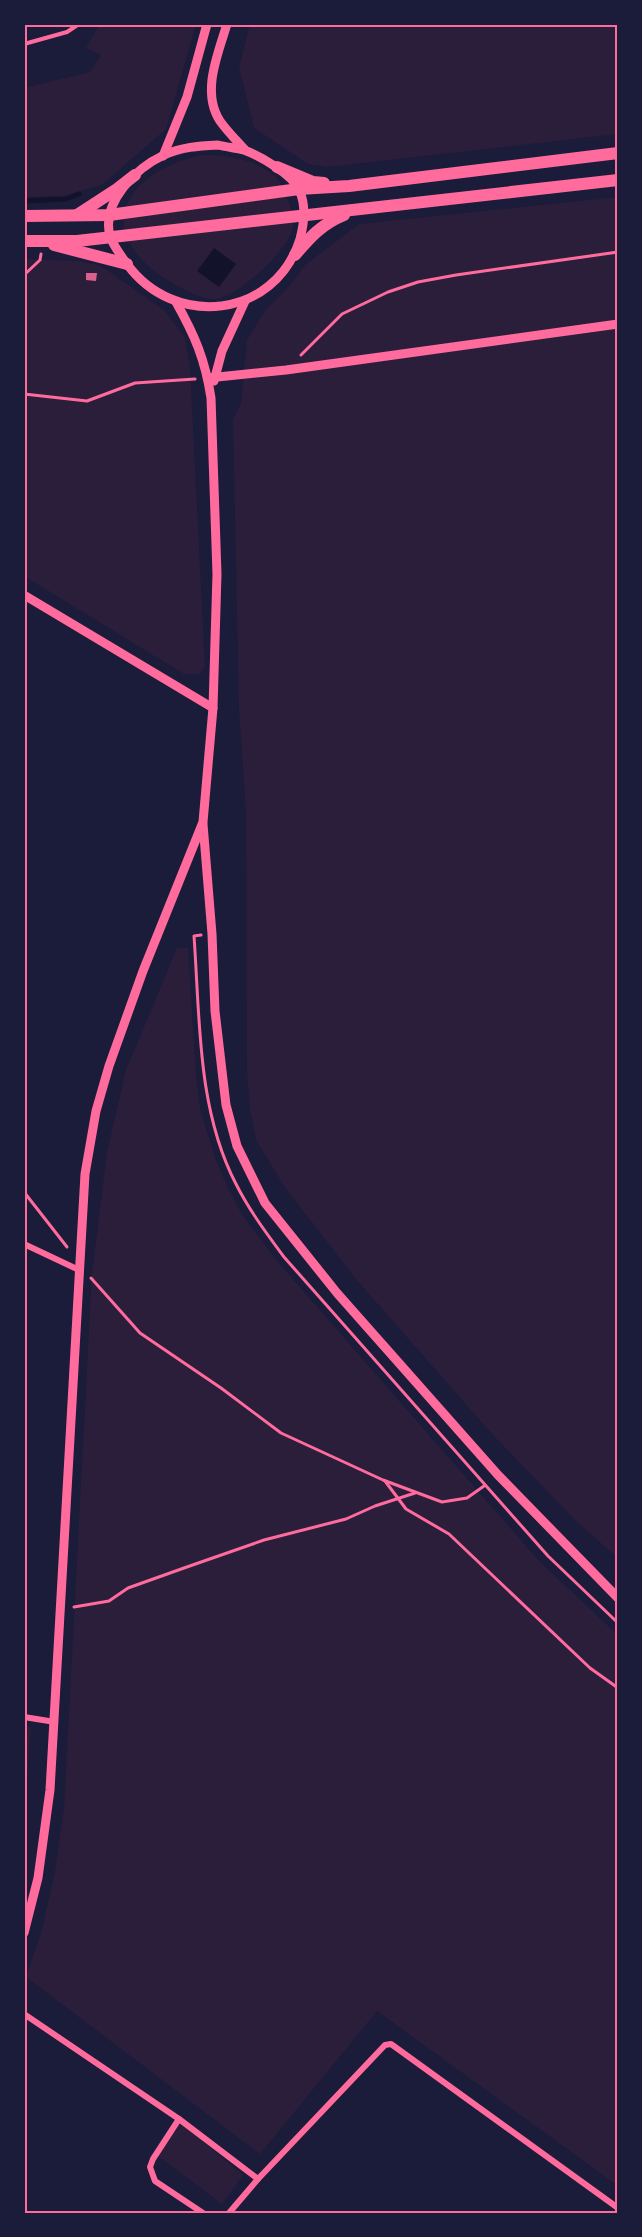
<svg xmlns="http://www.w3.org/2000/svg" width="642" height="2237" font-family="Helvetica,sans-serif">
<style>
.green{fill:#2a1e3b}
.water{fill:#12122b}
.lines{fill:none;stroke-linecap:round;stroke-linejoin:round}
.stream{stroke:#12122b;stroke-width:5}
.building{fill:#dd5f8e}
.path{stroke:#ff6b9d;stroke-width:3}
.service{stroke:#ff6b9d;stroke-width:4}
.minor{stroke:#ff6b9d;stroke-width:6}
.tertiary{stroke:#ff6b9d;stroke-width:9}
.trunk{stroke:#ff6b9d;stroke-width:12}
.neatline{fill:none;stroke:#ff6b9d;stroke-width:2}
</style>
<rect width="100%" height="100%" fill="#1b1b3a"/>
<g class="green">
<polygon points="100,24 196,24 166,129 103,184 65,196 24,197 24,88 90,72 101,55 86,48"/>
<polygon points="250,24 618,24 618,134 327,167 308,164 254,128 239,67"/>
<path d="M203,155C228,155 255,159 275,176C280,180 283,190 286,196C290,204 294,218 293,227C290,249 234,302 211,299C196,297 178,287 166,279C88,229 128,170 203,155Z"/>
<polygon points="618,197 618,1558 576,1521 492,1434 355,1278 284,1186 256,1140 250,1109 247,1071 246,813 239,708 233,419 241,403 247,340 266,309 288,288 305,265 359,224"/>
<polygon points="24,259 80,261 101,266 165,311 185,338 190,368 205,667 199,674 184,674 24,576"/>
<polygon points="177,948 188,948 196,1076 200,1108 215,1158 228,1188 243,1216 277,1261 311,1300 541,1563 618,1635 618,2186 377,2011 260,2154 26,1977 42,1930 55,1871 64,1808 92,1273 107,1152 126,1070"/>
<polygon points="24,1726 31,1727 24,1821"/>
<polygon points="181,2123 243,2175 222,2204 157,2155"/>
</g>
<polygon class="water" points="214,248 236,264 219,287 197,271"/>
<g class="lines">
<polyline class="stream" points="24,201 66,199 79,194"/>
</g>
<polygon class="building" points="86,273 97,273 96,281 86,280"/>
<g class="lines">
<g class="path">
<polyline points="24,275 40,260 41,254"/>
<polyline points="301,355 342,314 388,292 418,282 456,275 618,252"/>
<polyline points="24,394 87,401 135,383 195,379"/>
<path d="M201,935L194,936C200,1019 197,1109 236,1184C249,1210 267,1234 284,1257L548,1556L618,1623"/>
<polyline points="24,1192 67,1247"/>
<polyline points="91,1278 140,1333 221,1388 281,1433 383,1480 442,1502 467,1498 484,1486"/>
<polyline points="385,1481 406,1509 449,1534 590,1668 618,1688"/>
<polyline points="74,1607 109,1601 128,1588 184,1568 264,1540 346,1519 375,1506 415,1493"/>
</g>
<polyline class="service" points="24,44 67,32 79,24"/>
<g class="minor">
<polyline points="24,1244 79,1270"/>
<polyline points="24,1717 55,1722"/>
<polyline points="24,2014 179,2119 258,2179 385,2045 391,2044 618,2208"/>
<polyline points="179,2119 153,2159 150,2167 155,2181 203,2213"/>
<polyline points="229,2213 258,2179"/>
</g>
<g class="tertiary">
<path d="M227,24C218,54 201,92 220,121C227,131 237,141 245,150"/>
<path d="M218,145C226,147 236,148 244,150C260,156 292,174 299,190C306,204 304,224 300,239C275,319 174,329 127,264C121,256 113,245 110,236C101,202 136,168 164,155C181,147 199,146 218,145Z"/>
<polyline points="163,156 187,97 207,24"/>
<polyline points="208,378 286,370 618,324"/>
<polyline points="214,381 222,351 245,301"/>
<polyline points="24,595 213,708"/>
<polyline points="203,824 212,934 215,1011 226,1105 237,1146 265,1203 337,1293 498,1475 618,1598"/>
<path d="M24,1933L38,1878L50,1790L85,1174L96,1111L109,1066L143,971L203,822L213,708L217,574L211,398C205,359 195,336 176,302"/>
</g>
<g class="trunk">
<polyline points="277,167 313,182 324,183"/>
<polyline points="77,215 117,189 135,175"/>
<polyline points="24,216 109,215 299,189 349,186 618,153"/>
<polyline points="24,241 77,241 618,180"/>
<polyline points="54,245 127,264"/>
<path d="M295,255C310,237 322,224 344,215"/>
</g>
</g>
<rect width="642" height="2237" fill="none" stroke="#1b1b3a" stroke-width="51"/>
<rect x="26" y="26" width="590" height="2186" class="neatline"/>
</svg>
